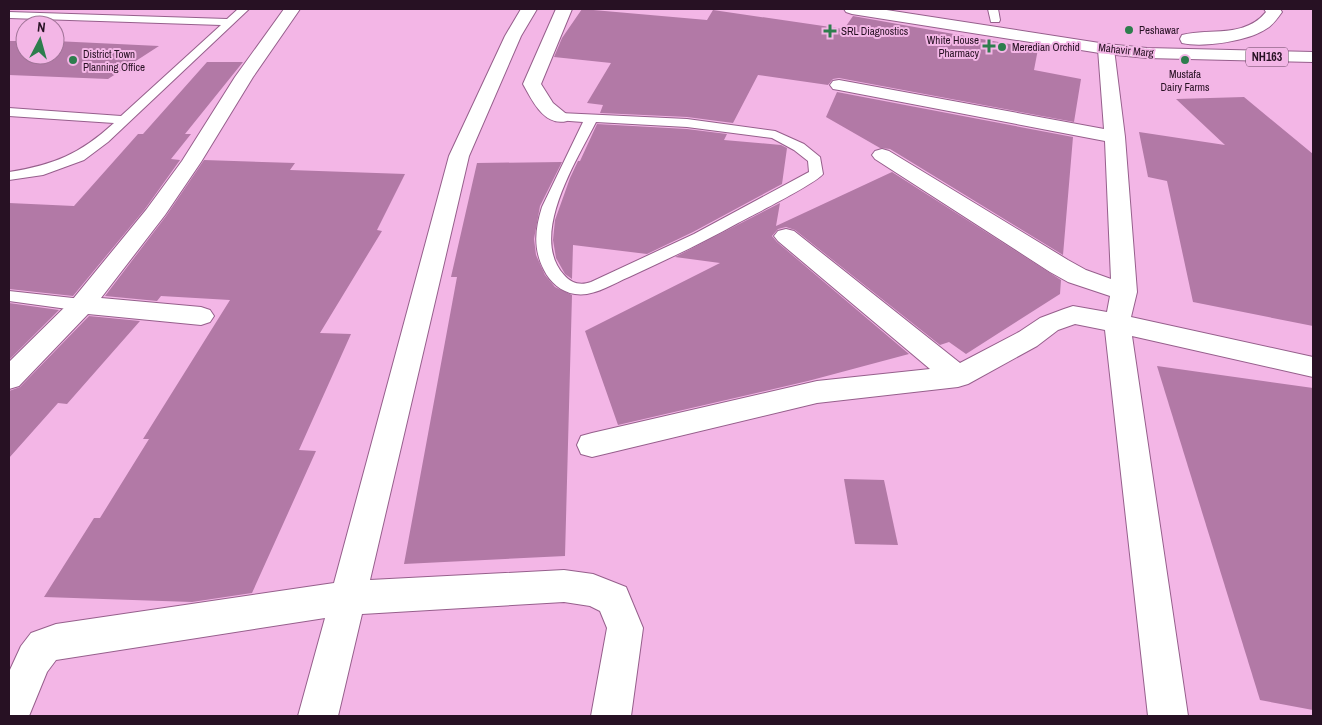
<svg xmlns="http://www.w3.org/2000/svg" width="1322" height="725" font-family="'Archivo Narrow',sans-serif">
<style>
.building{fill:#b279a6}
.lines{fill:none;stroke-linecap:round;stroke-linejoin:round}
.service-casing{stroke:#965f8c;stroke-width:2}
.minor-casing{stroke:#965f8c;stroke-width:2}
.trunk-casing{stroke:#965f8c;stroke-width:2}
.service{fill:#fff;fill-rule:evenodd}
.minor{fill:#fff;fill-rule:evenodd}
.trunk{fill:#fff;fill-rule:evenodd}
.poi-dot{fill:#2d7d4d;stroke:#f3b6e6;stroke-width:2}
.labels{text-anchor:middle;stroke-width:4;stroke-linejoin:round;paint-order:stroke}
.far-poi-label{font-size:11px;fill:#271123;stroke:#f3b6e6;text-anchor:start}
.far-street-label{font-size:11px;fill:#271123;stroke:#f3b6e6}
.shield{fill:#f3b6e6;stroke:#64425e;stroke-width:1}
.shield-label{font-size:12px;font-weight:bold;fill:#271123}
</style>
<rect width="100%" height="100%" fill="#f3b6e6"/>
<g class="building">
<polygon points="582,9 707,20 713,10 844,29 853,16 1038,49 1034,70 1081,79 1074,122 839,78 833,79 828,85 758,75 733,123 687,117 600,113 603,105 587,103 611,63 554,57 562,38"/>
<polygon points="9,41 25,41 25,55 55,55 55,41 159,46 108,79 9,75"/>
<polygon points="207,62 243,62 185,134 191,134 171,159 180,160 145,209 73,296 9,289 9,203 74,206 138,134 143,134"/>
<polygon points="837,92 1073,137 1063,255 890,149 880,148 826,117"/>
<polygon points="1244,97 1313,154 1313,326 1193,302 1167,181 1148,177 1139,132 1225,145 1176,99"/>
<polygon points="597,124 687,129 727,134 724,140 781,145 787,148 782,184 693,232 647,254 573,245 572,279 565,274 556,258 553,240 555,220 570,178 578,161 580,161"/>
<polygon points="204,160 295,163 290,170 405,174 377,230 382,231 320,333 351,334 299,450 316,451 252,593 192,602 44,597 94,518 100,518 149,439 143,439 230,300 161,296 157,301 105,296 166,216"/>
<polygon points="562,162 540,206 534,239 536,255 545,275 555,287 572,295 565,556 404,564 457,277 451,277 477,163"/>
<polygon points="892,172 1061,280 1060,294 966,354 949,342 940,345 795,230 786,227 778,229 772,236 777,242 909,354 808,381 618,425 585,331 720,263 675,257 780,203 776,226"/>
<polygon points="9,303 59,310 9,360"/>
<polygon points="89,316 140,321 67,404 58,403 9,458 9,391 20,387"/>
<polygon points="1157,366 1313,388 1313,710 1260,700"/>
<polygon points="844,479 884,480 898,545 855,544"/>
</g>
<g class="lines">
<defs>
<g id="service">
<path d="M238,9H249L108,142L84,160L43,175L9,180V172C54,165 80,154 114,123L9,116V108L121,116L221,25L9,18V12L227,19Z"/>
<polygon points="988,9 998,9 1000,20 999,22 991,22"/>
<path d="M560,113L687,119L775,131L804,144L820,157L823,174C815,184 753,215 738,223C702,243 666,260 629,277C612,284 594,297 575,294C561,292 550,282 544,270C533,249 535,229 542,207L583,122L556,120L554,117L556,114ZM596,122L687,127L772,138L794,150L808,161L809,172L694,234L591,282C580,286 571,283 564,275C528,236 577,160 596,122Z"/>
<polygon points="9,291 82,299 88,301 90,305 88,309 82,311 9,301"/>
</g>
<g id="minor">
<polygon points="284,9 300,9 253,77 201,162 165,215 101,298 201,307 210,310 214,316 210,322 201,325 88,314 19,386 9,389 9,362 73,299 146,210 182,161 235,77"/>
<polygon points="521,9 537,9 521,36 469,156 370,580 564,570 593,574 626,587 643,628 631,716 591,716 607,628 600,611 590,606 564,602 362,614 338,716 298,716 325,618 56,660 47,672 29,716 9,716 9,672 21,646 31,633 56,624 334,583 449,156 505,36"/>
<path d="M556,9H572L541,84L553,103L570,117L567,121C544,127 532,100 523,84Z"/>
<polygon points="1106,44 1112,45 1114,49 1125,137 1137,292 1131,317 1313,357 1313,377 1132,336 1188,716 1148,716 1105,330 1075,324 1058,330 1037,346 968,384 958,387 817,403 592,457 581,454 577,445 581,436 592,433 817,381 930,369 778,241 774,236 778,231 786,229 794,231 960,363 1019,332 1040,318 1064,309 1073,306 1107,312 1110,296 1068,282 1050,272 875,159 872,155 875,151 882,149 889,151 1068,260 1086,270 1111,279 1105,141 839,90 833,89 830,85 833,81 839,80 1104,129 1098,49 1100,45"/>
</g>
<g id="trunk">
<polygon points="844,9 880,9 1106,44 1147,48 1313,52 1313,62 1147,58 1106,54 852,14 846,12"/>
<path d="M1264,9H1280L1282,12C1277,19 1273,25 1266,29C1248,41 1203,48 1182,43L1180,39L1182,35C1211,28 1245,38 1266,12Z"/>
</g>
</defs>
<use href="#service" class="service-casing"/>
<use href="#minor" class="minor-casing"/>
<use href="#trunk" class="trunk-casing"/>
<use href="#service" class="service"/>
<use href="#minor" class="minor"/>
<use href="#trunk" class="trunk"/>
</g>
<g class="poi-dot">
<circle cx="1129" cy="30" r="5"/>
<path d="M827.5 23.5h5v5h5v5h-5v5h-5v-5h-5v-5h5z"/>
<path d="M986.5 38.5h5v5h5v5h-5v5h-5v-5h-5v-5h5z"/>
<circle cx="1002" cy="47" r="5"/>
<circle cx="73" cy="60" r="5"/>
<circle cx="1185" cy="60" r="5"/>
</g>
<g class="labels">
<g class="far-poi-label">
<text x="1139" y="34">Peshawar</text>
<text x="841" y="35">SRL Diagnostics</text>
<text x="979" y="44" text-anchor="end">White House<tspan x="979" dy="13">Pharmacy</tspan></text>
<text x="1012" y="51">Meredian Orchid</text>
<text x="83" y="58">District Town<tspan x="83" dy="13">Planning Office</tspan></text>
<text x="1185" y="78" text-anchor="middle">Mustafa<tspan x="1185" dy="13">Dairy Farms</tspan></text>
</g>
<g class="far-street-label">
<text transform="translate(1126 50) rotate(6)" y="4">Mahavir Marg</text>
</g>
<rect class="shield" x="1246" y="47.5" width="42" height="19" rx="4"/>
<g class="shield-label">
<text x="1267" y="61">NH163</text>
</g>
</g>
<rect width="1322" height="725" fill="none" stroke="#271123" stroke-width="20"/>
<g transform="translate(40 40) rotate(6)"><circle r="24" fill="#f3b6e6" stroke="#a17498"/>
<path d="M0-4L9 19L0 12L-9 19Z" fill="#2d7d4d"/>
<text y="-8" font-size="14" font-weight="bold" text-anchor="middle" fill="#271123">N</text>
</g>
</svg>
